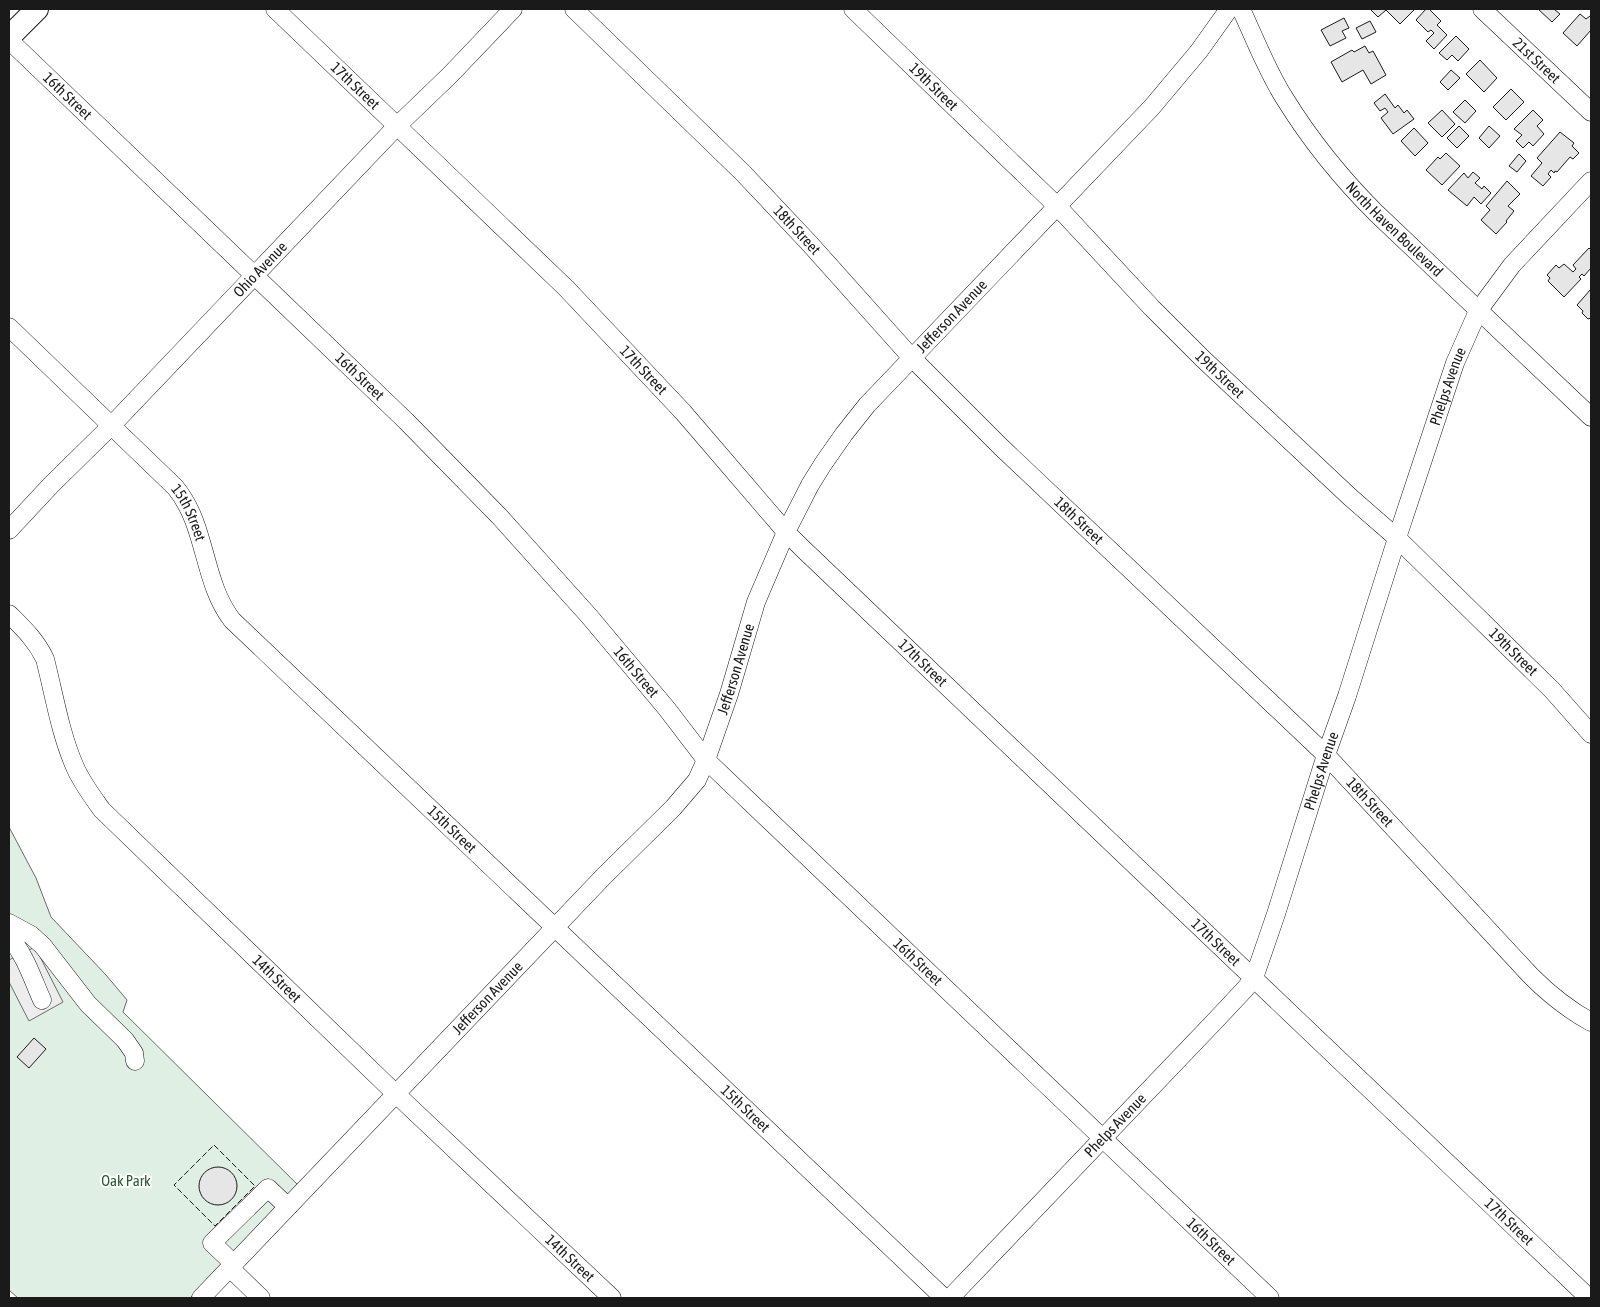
<svg xmlns="http://www.w3.org/2000/svg" width="1600" height="1307" font-family="'Asap Condensed',sans-serif">
<style>
.green{fill:#e0efe3;stroke:#6a6a6a}
.parking{fill:#ededed;stroke:#6a6a6a}
.building{fill:#e6e6e6;stroke:#1a1a1a}
.lines{fill:none;stroke-linecap:round;stroke-linejoin:round}
.minor-casing{stroke:#1a1a1a;stroke-width:19}
.major-casing{stroke:#1a1a1a;stroke-width:24}
.minor{stroke:#fff;stroke-width:18}
.major{stroke:#fff;stroke-width:22}
.fence{stroke:#1a1a1a;stroke-width:1;stroke-dasharray:6 2.5;stroke-linecap:butt}
.labels{text-anchor:middle;stroke-width:4;stroke-linejoin:round;paint-order:stroke}
.street-label{font-size:15px;fill:#1a1a1a;stroke:#fff}
.park-label{font-size:15px;fill:#2b5a34;stroke:#fff}
</style>
<rect width="100%" height="100%" fill="#fff"/>
<polygon class="green" points="9,827 36,878 51,917 106,975 127,1000 123,1012 299,1186 190,1298 18,1298 9,1290"/>
<polygon class="parking" points="35,947 63,1002 29,1021 9,982 9,960"/>
<g class="building">
<polygon points="1370,9 1415,9 1400,24 1386,10 1378,17"/>
<polygon points="1426,9 1429,9 1441,21 1437,25 1447,35 1434,49 1426,41 1434,33 1431,30 1428,32 1416,20"/>
<polygon points="1538,9 1556,9 1555,10 1560,14 1552,22"/>
<polygon points="1580,14 1586,19 1590,16 1591,17 1591,30 1577,46 1563,33"/>
<polygon points="1344,18 1349,28 1342,31 1346,38 1330,46 1321,30"/>
<polygon points="1370,21 1376,32 1362,39 1356,28"/>
<polygon points="1456,36 1469,49 1458,61 1452,55 1447,60 1439,53"/>
<polygon points="1365,46 1369,53 1373,51 1386,75 1371,84 1363,70 1342,82 1331,62 1352,50 1354,52"/>
<polygon points="1480,60 1497,78 1484,92 1466,74"/>
<polygon points="1451,70 1460,78 1448,90 1440,82"/>
<polygon points="1511,89 1524,102 1506,120 1493,107"/>
<polygon points="1385,94 1395,108 1398,105 1404,113 1407,110 1414,119 1393,134 1381,118 1388,112 1385,108 1380,111 1374,103"/>
<polygon points="1465,100 1476,111 1465,123 1453,112"/>
<polygon points="1442,110 1455,124 1442,137 1428,123"/>
<polygon points="1533,110 1543,120 1537,126 1544,134 1533,146 1529,142 1523,148 1516,141 1522,135 1514,129"/>
<polygon points="1459,126 1469,136 1457,148 1447,138"/>
<polygon points="1489,126 1500,136 1489,148 1479,138"/>
<polygon points="1414,128 1428,143 1415,156 1401,141"/>
<polygon points="1560,132 1574,143 1572,146 1579,153 1573,159 1570,157 1557,172 1555,171 1554,173 1551,170 1548,174 1551,177 1543,186 1531,176 1542,163 1537,158"/>
<polygon points="1446,153 1460,166 1442,185 1426,170 1438,157 1440,159"/>
<polygon points="1519,154 1526,161 1517,172 1509,166"/>
<polygon points="1473,172 1480,178 1475,183 1482,189 1484,186 1491,193 1481,204 1474,197 1467,206 1448,190 1464,173 1468,178"/>
<polygon points="1507,181 1520,194 1508,206 1514,211 1506,221 1507,222 1496,234 1481,220 1490,210 1486,206"/>
<polygon points="1589,248 1591,250 1591,268 1584,276 1582,274 1579,277 1581,279 1564,297 1548,281 1550,278 1547,275 1556,265 1559,268 1564,264 1573,272 1576,269 1573,265"/>
<polygon points="1591,289 1591,318 1588,319 1582,313 1583,311 1577,305"/>
<polygon points="34,1038 46,1049 29,1068 17,1057"/>
<circle cx="218" cy="1186" r="19"/>
</g>
<g class="lines">
<defs>
<g id="minor">
<path id="s1" d="M275,9L566,288L683,412L786,532L801,547L1589,1298"/>
<path id="s2" d="M574,9L743,173L810,244L911,357L1001,447L1326,755L1531,976C1549,994 1569,1010 1591,1022"/>
<path id="s3" d="M853,9L1057,206L1152,308L1203,359L1350,497L1397,538L1552,690L1591,734"/>
<path id="s4" d="M1241,9C1255,39 1267,71 1285,99C1311,141 1341,178 1376,213L1591,417"/>
<path id="s5" d="M1482,9L1591,112"/>
<path id="s6" d="M9,40L406,421L499,516L589,616L667,709L706,760L1270,1298"/>
<path id="s7" d="M9,327L175,487C207,525 202,581 232,620L944,1298"/>
<path id="s8" d="M9,530L52,484L111,426L397,126L450,75L513,9"/>
<path id="s9" d="M9,614C23,628 36,640 45,659C54,694 60,733 75,767C82,783 92,796 102,810L396,1094L612,1298"/>
<polyline points="9,923 31,935 43,946 88,1004 125,1040 134,1053 135,1061"/>
<path d="M9,937C25,954 33,980 42,1000"/>
<polyline points="234,1264 212,1243 268,1188 288,1207"/>
<polyline points="230,1268 261,1298"/>
<path id="s10" d="M201,1298L604,876L673,808L697,780L706,760L729,694L756,602L786,532L810,485L823,464L844,434L867,405L1152,107L1199,51L1229,9"/>
<path id="s11" d="M950,1298L1214,1022L1245,989L1254,978L1276,914L1326,755L1347,696L1397,538L1455,363L1478,311L1512,265L1591,181"/>
</g>
<polyline id="major" points="9,37 37,9"/>
</defs>
<use href="#minor" class="minor-casing"/>
<use href="#major" class="major-casing"/>
<use href="#minor" class="minor"/>
<use href="#major" class="major"/>
<polygon class="fence" points="214,1145 255,1186 215,1226 174,1185"/>
</g>
<g class="labels">
<g class="street-label">
<text dy="5" stroke="none"><textPath href="#s5" startOffset="75">21st Street</textPath></text>
<text dy="5" stroke="none"><textPath href="#s1" startOffset="111">17th Street</textPath></text>
<text dy="5" stroke="none"><textPath href="#s3" startOffset="112">19th Street</textPath></text>
<text dy="5" stroke="none"><textPath href="#s6" startOffset="81">16th Street</textPath></text>
<text dy="5" stroke="none"><textPath href="#s2" startOffset="314">18th Street</textPath></text>
<text dy="5" stroke="none"><textPath href="#s4" startOffset="271">North Haven Boulevard</textPath></text>
<text dy="5" stroke="none"><textPath href="#s8" startOffset="362">Ohio Avenue</textPath></text>
<text dy="5" stroke="none"><textPath href="#s10" startOffset="1255">Jefferson Avenue</textPath></text>
<text dy="5" stroke="none"><textPath href="#s1" startOffset="516">17th Street</textPath></text>
<text dy="5" stroke="none"><textPath href="#s3" startOffset="518">19th Street</textPath></text>
<text dy="5" stroke="none"><textPath href="#s6" startOffset="486">16th Street</textPath></text>
<text dy="5" stroke="none"><textPath href="#s11" startOffset="1064">Phelps Avenue</textPath></text>
<text dy="5" stroke="none"><textPath href="#s7" startOffset="260">15th Street</textPath></text>
<text dy="5" stroke="none"><textPath href="#s2" startOffset="719">18th Street</textPath></text>
<text dy="5" stroke="none"><textPath href="#s3" startOffset="922">19th Street</textPath></text>
<text dy="5" stroke="none"><textPath href="#s1" startOffset="921">17th Street</textPath></text>
<text dy="5" stroke="none"><textPath href="#s10" startOffset="835">Jefferson Avenue</textPath></text>
<text dy="5" stroke="none"><textPath href="#s6" startOffset="891">16th Street</textPath></text>
<text dy="5" stroke="none"><textPath href="#s11" startOffset="659">Phelps Avenue</textPath></text>
<text dy="5" stroke="none"><textPath href="#s2" startOffset="1124">18th Street</textPath></text>
<text dy="5" stroke="none"><textPath href="#s7" startOffset="680">15th Street</textPath></text>
<text dy="5" stroke="none"><textPath href="#s1" startOffset="1326">17th Street</textPath></text>
<text dy="5" stroke="none"><textPath href="#s6" startOffset="1296">16th Street</textPath></text>
<text dy="5" stroke="none"><textPath href="#s9" startOffset="464">14th Street</textPath></text>
<text dy="5" stroke="none"><textPath href="#s10" startOffset="415">Jefferson Avenue</textPath></text>
<text dy="5" stroke="none"><textPath href="#s7" startOffset="1085">15th Street</textPath></text>
<text dy="5" stroke="none"><textPath href="#s11" startOffset="239">Phelps Avenue</textPath></text>
<text dy="5" stroke="none"><textPath href="#s1" startOffset="1731">17th Street</textPath></text>
<text dy="5" stroke="none"><textPath href="#s6" startOffset="1701">16th Street</textPath></text>
<text dy="5" stroke="none"><textPath href="#s9" startOffset="869">14th Street</textPath></text>
</g>
<g class="park-label">
<text x="126" y="1186">Oak Park</text>
</g>
</g>
<rect width="1600" height="1307" fill="none" stroke="#1a1a1a" stroke-width="20"/>
</svg>
